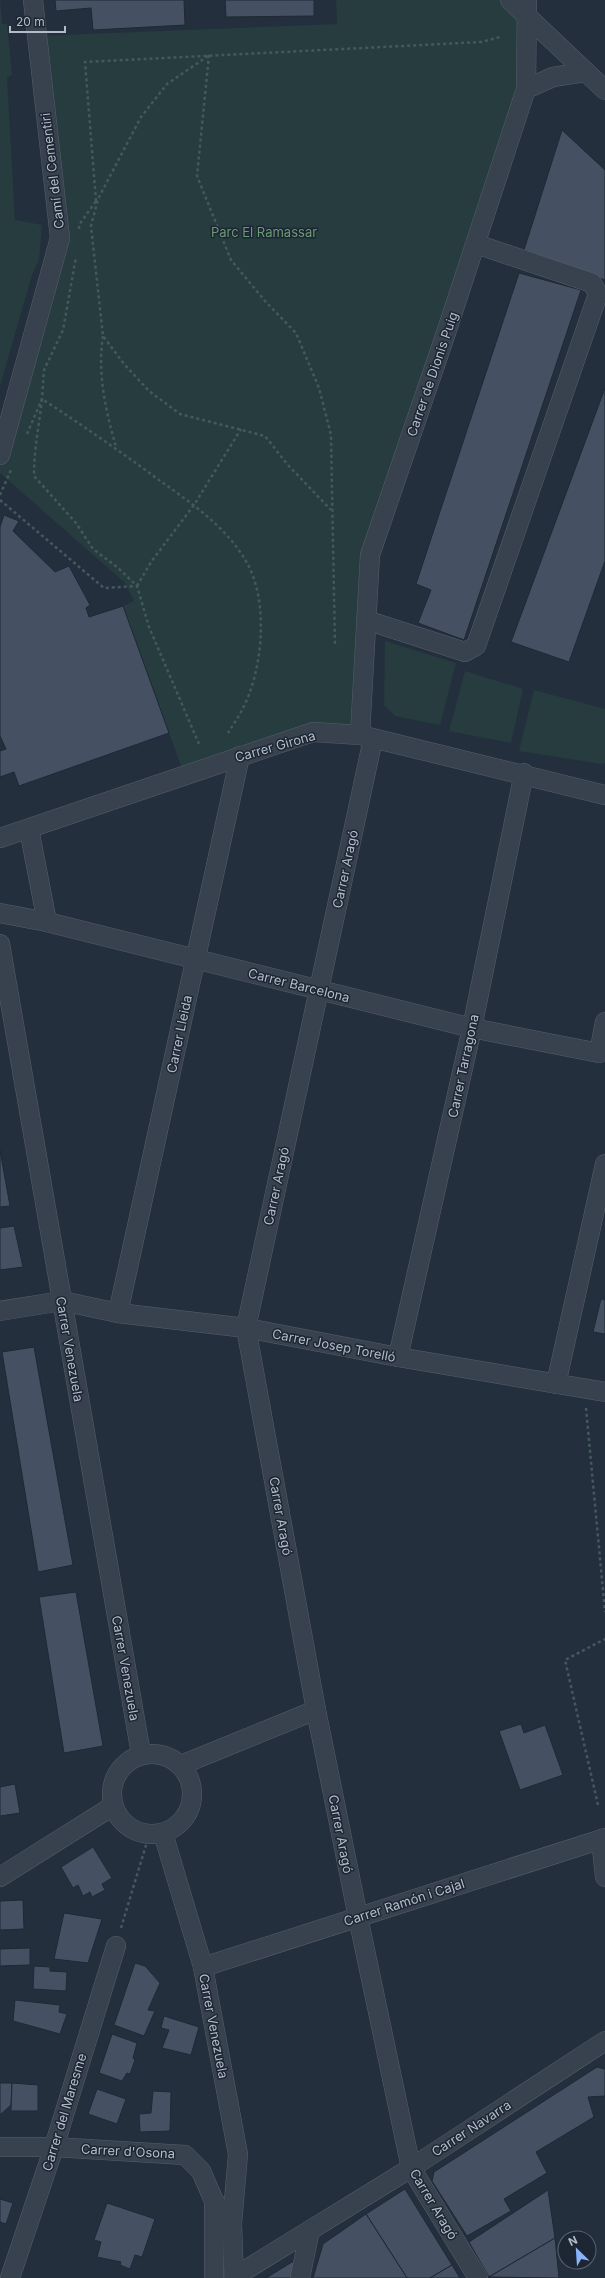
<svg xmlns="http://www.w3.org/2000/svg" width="605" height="2278" font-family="Inter,sans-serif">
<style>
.green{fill:#263c3f}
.building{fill:#455162;stroke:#1f2835}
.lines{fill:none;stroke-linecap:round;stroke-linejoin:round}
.minor-casing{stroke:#565f6c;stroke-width:20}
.path{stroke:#44595c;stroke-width:2.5;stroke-dasharray:3 3;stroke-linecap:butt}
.minor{stroke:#38414e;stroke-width:19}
.labels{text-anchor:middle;stroke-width:3;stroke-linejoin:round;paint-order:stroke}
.street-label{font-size:13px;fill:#b4bcc9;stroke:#1d2633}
.park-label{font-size:13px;fill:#6b9a76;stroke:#1d2633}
</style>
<rect width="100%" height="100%" fill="#242f3e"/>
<g class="green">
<polygon points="0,0 2,24 7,24 12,75 7,78 15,220 42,225 39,260 32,275 0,386"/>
<polygon points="336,0 510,0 528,18 526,89 370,555 360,735 313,732 184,774 123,606 134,601 125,583 0,473 0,455 60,238 37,36 337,24"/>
<polygon points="385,641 456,663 440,725 395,716 384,705"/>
<polygon points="465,671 523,689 511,743 449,731"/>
<polygon points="534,690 605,709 605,763 601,764 519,751"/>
</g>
<g class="building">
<polygon points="55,0 184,0 185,25 93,30 91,8 56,11"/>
<polygon points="225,0 314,0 314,16 226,17"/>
<polygon points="562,130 605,170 605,280 524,250"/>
<polygon points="519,273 581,290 464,640 418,623 431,590 416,584"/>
<polygon points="605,388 605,561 569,662 511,642"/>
<polygon points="4,515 19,521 13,531 55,572 69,566 90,605 86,608 89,617 123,606 169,733 19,786 14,772 0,777 0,751 6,749 0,736 0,527"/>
<polygon points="0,1150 10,1206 0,1207"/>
<polygon points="14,1226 23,1267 0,1270 0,1228"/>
<polygon points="601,1299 605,1300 605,1334 593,1332"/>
<polygon points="34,1347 73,1565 38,1572 2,1352"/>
<polygon points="76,1592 103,1746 64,1753 39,1597"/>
<polygon points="521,1724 524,1733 545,1725 563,1775 520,1790 499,1731"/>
<polygon points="15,1784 20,1813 0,1816 0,1787"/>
<polygon points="93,1847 112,1878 102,1884 105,1890 92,1897 90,1892 83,1896 78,1885 73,1888 61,1867"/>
<polygon points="23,1900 24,1929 0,1930 0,1901"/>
<polygon points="64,1913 102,1919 88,1963 54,1959"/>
<polygon points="30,1948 30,1965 0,1966 0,1949"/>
<polygon points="135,1963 145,1966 160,1983 148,2010 155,2011 144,2036 114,2025"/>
<polygon points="34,1966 50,1967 50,1971 67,1972 66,1991 33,1989"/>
<polygon points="15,2000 60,2005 59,2012 67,2014 60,2034 13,2021"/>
<polygon points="164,2016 199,2027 191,2055 162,2048 169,2030 161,2028"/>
<polygon points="112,2034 137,2043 133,2058 135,2060 130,2074 127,2073 122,2081 99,2073"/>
<polygon points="597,2067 605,2069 605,2096 588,2097 594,2117 536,2152 547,2173 504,2199 511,2211 467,2236 432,2181 434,2172"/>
<polygon points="0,2083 12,2083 11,2105 0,2115"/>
<polygon points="12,2083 38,2085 38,2111 11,2111"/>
<polygon points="97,2089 126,2099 117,2124 88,2114"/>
<polygon points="153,2091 171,2092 170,2131 140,2132 139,2114 151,2113"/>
<polygon points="405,2189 452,2265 430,2278 407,2278 366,2214"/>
<polygon points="548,2190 555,2238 489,2277 469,2242"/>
<polygon points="0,2199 13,2203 6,2224 0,2222"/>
<polygon points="107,2203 155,2219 142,2257 135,2255 130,2269 120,2265 121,2262 97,2257 101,2242 94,2240"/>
<polygon points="366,2214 407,2278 313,2278 323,2244"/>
<polygon points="555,2238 559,2278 489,2277"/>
<polygon points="292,2262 297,2264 294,2278 266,2278"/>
<polygon points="452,2265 460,2278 430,2278"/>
</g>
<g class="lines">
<defs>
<g id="minor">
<polyline points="510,0 605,90"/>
<polyline points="526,89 553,77 585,72"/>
<polyline points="0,455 60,238 33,0"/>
<polyline points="366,620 465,652 476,646 598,294 592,283 476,244"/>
<polyline points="360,735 370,555 446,333 526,89 527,0"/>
<polyline points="373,739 246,1328 316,1710 358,1917 411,2168 478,2278"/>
<polyline points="29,829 47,922"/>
<polyline points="0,838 313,732 360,735 605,795"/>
<polyline points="0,913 47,922 472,1028 599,1053"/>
<polyline points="0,944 141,1754"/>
<polyline points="599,1053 605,1022"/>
<polyline points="0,1311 62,1301 118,1313 246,1328 398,1357 605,1392"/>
<polyline points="118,1313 240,756"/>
<polyline points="398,1357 472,1028 524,773"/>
<polyline points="556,1384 605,1164"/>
<circle cx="152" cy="1794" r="40"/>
<polyline points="181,1765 316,1710"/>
<polyline points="163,1833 203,1967 238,2154 232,2224 234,2278"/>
<polyline points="601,1839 605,1877"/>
<polyline points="0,1877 113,1806"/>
<polyline points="203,1967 605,1838"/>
<polyline points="0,2147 54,2147 185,2155 201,2171 214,2201 232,2224"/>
<polyline points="214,2201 214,2278"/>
<polyline points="234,2277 411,2168 605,2041"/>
<polyline points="10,2278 54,2147 116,1946"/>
<polyline points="300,2278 310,2230"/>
</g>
</defs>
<use href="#minor" class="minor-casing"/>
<g class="path">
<polyline points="209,55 197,176 231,260 265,301 296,333 319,388 331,435 335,646"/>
<polyline points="208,56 167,84 141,117 98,199 91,226 103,336 124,364 149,391 180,414 265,436 287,464 331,510"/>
<polyline points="96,201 85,62 481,42 500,37"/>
<polyline points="79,229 79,225 96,201"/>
<path d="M103,336C97,373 106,412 116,447"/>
<polyline points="27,434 42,399 44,370 63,330 76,257"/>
<polyline points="0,495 11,470"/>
<polyline points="0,500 104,588 137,586"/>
<polyline points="137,586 151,562 194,505 241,429"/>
<path d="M199,744L149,627L137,586L117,567L93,549L76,523L34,476C34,449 39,426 42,399C82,425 121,452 159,480C191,503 227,527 247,563C269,602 263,671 242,710C238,718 233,725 228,733"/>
<polyline points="586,1408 605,1612"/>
<polyline points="598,1805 565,1660 605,1639"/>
<polyline points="121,1928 146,1845"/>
</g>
<use href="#minor" class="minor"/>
</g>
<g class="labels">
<g class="street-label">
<text transform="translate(52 171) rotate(-97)" y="5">Camí del Cementiri</text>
<text transform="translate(432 374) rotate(-71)" y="5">Carrer de Dionis Puig</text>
<text transform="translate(275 746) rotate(-16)" y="5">Carrer Girona</text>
<text transform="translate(345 869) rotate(-78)" y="5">Carrer Aragó</text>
<text transform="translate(299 985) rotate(14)" y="5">Carrer Barcelona</text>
<text transform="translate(179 1034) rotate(-78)" y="5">Carrer Lleida</text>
<text transform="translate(463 1066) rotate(-78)" y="5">Carrer Tarragona</text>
<text transform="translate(276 1186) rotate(-78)" y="5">Carrer Aragó</text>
<text transform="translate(334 1345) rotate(11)" y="5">Carrer Josep Torelló</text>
<text transform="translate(70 1349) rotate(80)" y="5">Carrer Venezuela</text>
<text transform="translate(281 1516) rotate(80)" y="5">Carrer Aragó</text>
<text transform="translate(126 1668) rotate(80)" y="5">Carrer Venezuela</text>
<text transform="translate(341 1834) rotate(79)" y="5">Carrer Aragó</text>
<text transform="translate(404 1902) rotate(-18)" y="5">Carrer Ramón i Cajal</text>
<text transform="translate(214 2026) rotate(79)" y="5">Carrer Venezuela</text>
<text transform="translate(64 2112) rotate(-73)" y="5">Carrer del Maresme</text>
<text transform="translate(471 2128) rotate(-33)" y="5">Carrer Navarra</text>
<text transform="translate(128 2151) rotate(3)" y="5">Carrer d'Osona</text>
<text transform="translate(434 2204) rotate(59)" y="5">Carrer Aragó</text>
</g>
<g class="park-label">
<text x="264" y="237">Parc El Ramassar</text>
</g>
</g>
<g transform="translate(577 2250) rotate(335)"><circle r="19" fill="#1d2633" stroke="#59626f"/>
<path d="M0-3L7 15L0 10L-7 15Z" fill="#8ab4f8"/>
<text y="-6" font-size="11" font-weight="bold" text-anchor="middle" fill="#b4bcc9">N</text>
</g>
<path d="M10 26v6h55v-6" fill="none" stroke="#b4bcc9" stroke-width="2"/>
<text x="16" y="26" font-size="12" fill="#b4bcc9" stroke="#1d2633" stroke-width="3" paint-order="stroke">20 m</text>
</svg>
